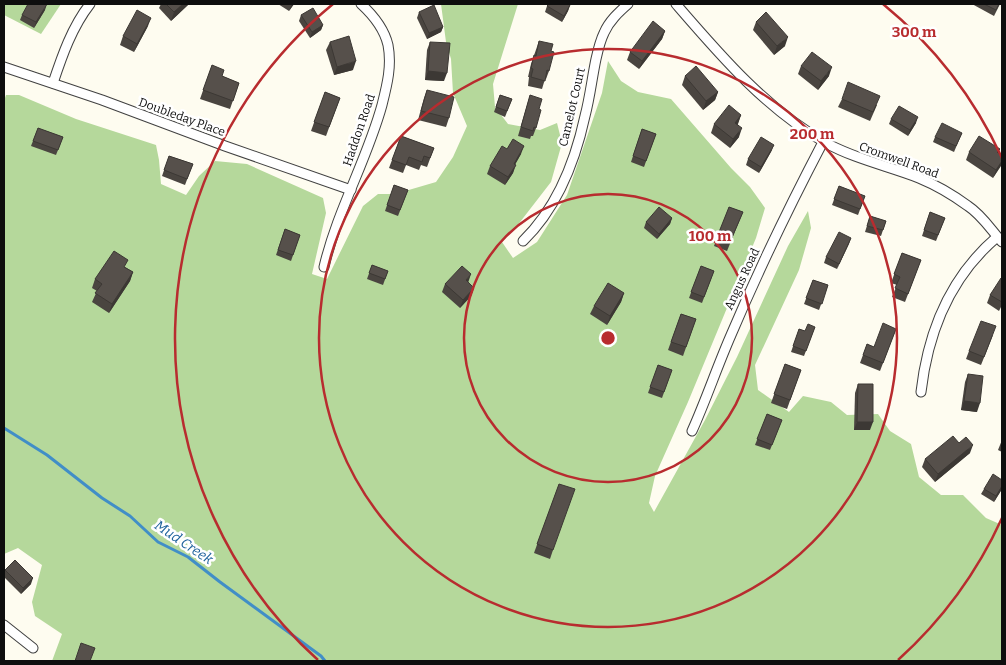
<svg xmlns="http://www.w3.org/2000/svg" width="1006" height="665" font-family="Bitter,serif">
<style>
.forest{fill:#b5d89b}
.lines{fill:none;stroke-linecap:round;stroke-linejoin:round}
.stream{stroke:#418ec7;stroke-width:3}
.minor-casing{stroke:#414141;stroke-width:11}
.minor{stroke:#fff;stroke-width:9}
.wall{fill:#4a4540}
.shaded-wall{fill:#3c3834}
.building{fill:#56504b;stroke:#3c3834}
.ring{fill:none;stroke:#b82c2f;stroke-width:2.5}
.labels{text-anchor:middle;stroke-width:5;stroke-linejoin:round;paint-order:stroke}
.street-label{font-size:12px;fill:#0e0e0e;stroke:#fff}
.water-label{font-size:14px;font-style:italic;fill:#1d619b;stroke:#fff}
.centre{fill:#b82c2f;stroke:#fff;stroke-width:2.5}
.ring-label{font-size:15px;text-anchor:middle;font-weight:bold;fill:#b82c2f;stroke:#fff;stroke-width:5;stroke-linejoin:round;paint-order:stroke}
</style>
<rect width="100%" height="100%" fill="#fefcf0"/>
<g class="forest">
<polygon points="4,4 61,4 41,34 4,15"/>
<polygon points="441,4 518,4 493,84 495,107 508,124 540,130 557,123 562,143 551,182 517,226 502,242 513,258 537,242 567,195 602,93 608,61 621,81 638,92 671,99 731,168 750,187 765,208 756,238 688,402 655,476 649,503 654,512 705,420 737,357 788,246 808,211 811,228 799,270 755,365 758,390 789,412 803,396 831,402 847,415 878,414 890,431 911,444 919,477 941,495 963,495 986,518 1002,525 1002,661 52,661 62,634 35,616 32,602 42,565 18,548 4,554 4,101 6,95 19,95 76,119 156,145 159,160 161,184 186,195 199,176 215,161 247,164 323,198 326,213 312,274 327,279 363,206 378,194 395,194 436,182 453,157 467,126 453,93 451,59 446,42"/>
</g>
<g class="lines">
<polyline class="stream" points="4,428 47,455 102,498 130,516 158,542 188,557 220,582 321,656 325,661"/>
<defs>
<g id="minor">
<path d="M676,4C720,55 766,109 826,143C855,159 888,166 919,178C936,185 953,195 968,206C982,215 991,230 1002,242"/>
<polyline points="4,67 102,100 225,146 351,190"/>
<path d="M53,83C62,56 72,27 90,4"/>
<path d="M523,241C558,207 575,162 585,116C590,97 592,78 596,59C598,50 600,41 604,33C609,21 619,12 628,4"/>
<path d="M324,267C337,211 367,160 382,105C387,85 392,66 388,45C384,28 373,15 361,4"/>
<path d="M921,392C928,331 950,277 997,237"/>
<path d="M692,431C706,400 717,367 731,335C759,269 790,205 823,142"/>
<polyline points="4,625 33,648"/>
</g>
</defs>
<use href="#minor" class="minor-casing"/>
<use href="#minor" class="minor"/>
</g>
<g class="wall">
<polygon points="161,4 189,4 171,21 159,8"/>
<polygon points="278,4 294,4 289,11"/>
<polygon points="972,4 1000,4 994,16"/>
<polygon points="570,5 568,11 562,22 545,12 547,6"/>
<polygon points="45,10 34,28 20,20 22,15"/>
<polygon points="419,12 443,27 441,32 427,39 417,18"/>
<polygon points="301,15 323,25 321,30 310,38 299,21"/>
<polygon points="756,22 785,46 774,55 753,30"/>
<polygon points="148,26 134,52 120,45 123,36"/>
<polygon points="665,31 662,39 639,69 627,60 630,52"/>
<polygon points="539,41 551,51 549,71 546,79 545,79 542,89 528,86 529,77 528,77 531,64"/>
<polygon points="330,42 353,70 334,75 326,50"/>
<polygon points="430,42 444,81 425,80 427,50"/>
<polygon points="212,65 222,76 239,83 230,109 200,99"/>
<polygon points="801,66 829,76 818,90 798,74"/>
<polygon points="685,76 718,92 715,100 703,110 682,85"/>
<polygon points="427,90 449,118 446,127 418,120 424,98"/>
<polygon points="325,92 340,98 326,136 311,131"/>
<polygon points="500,95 512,99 505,117 494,112"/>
<polygon points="530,95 539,109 536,128 533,136 531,136 530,139 518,136"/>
<polygon points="842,99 877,105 870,121 838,107"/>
<polygon points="741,115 738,124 739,137 730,148 711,133 714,124"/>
<polygon points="891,119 916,123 908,136 889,124"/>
<polygon points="38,128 63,137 56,155 31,146"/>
<polygon points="642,129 656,134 644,167 631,162"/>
<polygon points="962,133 954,152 933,142 935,137"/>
<polygon points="401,136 434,148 427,167 421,165 419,170 406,165 403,173 389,168"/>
<polygon points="507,149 521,154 515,164 513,173 505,185 487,174 490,166"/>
<polygon points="1000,149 998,153 1002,156 1002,163 993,178 966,160 969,152"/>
<polygon points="772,150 759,173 746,165 748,159"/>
<polygon points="169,156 193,164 185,185 162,176"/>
<polygon points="394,185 408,190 398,216 385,211"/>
<polygon points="839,186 865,196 858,215 832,205"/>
<polygon points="729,207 743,212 727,251 714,246"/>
<polygon points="930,212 945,218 936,241 922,236"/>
<polygon points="870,216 886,221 881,236 865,232"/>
<polygon points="672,218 670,224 657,239 644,228 646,222"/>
<polygon points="285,229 300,235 291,261 276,255"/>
<polygon points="851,238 837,269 824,263 826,257"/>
<polygon points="902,253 921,260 905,302 892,297 897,285 891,283"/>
<polygon points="372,265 388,271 383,285 367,279"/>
<polygon points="701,266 714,271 702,303 689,298"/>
<polygon points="125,267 133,272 130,281 109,313 92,302 97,291 92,288 95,279"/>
<polygon points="1002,279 1002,305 999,311 987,303 990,295"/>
<polygon points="813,280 828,285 819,310 804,304"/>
<polygon points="468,282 474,288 471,296 460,308 442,292 445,284"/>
<polygon points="624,293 621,302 607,325 590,314 594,306"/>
<polygon points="681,314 696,319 683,356 668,350"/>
<polygon points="815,327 804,356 791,352 799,329 805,331"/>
<polygon points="896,329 880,371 860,363 867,344 874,347"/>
<polygon points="993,335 981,365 966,359 969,351"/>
<polygon points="785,364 801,370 787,409 771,403"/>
<polygon points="658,365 672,370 662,398 648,393"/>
<polygon points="968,374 977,412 961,410 965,382"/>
<polygon points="858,384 870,430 854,430 855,393"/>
<polygon points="767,414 782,420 770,450 755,445"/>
<polygon points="1002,440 1002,452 998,450"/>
<polygon points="959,443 970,453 935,482 922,467 925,459"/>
<polygon points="1002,480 1002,489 994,502 981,494 984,489"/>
<polygon points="559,484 553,550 550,559 534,553"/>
<polygon points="5,570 31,584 21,594 4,577"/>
</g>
<g class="shaded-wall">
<polygon points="47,4 45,10 34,28 36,22"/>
<polygon points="183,4 189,4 171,21 174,12"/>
<polygon points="292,4 294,4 289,11 291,6"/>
<polygon points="570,5 568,11 562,22 564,16"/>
<polygon points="151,18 148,26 134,52 137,44"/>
<polygon points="323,25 321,30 310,38 312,32"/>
<polygon points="443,27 441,32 427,39 429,33"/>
<polygon points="665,31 662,39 639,69 642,61"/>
<polygon points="788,37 785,46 774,55 777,46"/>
<polygon points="356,61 353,70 334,75 337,67"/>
<polygon points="832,67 829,76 818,90 821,81"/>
<polygon points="428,71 447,73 444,81 425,80"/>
<polygon points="718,92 715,100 703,110 706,101"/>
<polygon points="741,115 738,123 732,131 735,123"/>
<polygon points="918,117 916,123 908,136 910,130"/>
<polygon points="742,128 739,137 730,148 733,139"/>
<polygon points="774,145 772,150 759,173 761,167"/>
<polygon points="524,146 521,154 511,172 514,164"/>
<polygon points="1002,161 1001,166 993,178 996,170"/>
<polygon points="516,165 513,173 505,185 508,177"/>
<polygon points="672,218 670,224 657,239 659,234"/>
<polygon points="851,238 849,244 837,269 839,264"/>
<polygon points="133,272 130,281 109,313 112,304"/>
<polygon points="471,274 468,283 466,280"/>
<polygon points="474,288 471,296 460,308 463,300"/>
<polygon points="624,293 621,302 607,325 610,316"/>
<polygon points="964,401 980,403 977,412 961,410"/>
<polygon points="857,422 873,422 870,430 854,430"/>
<polygon points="973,445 970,453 935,482 938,474"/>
<polygon points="1002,486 1002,489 994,502 996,496"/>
<polygon points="33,578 31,584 21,594 23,588"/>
</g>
<g class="building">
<polygon points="28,4 47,4 36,22 22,15"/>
<polygon points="166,4 183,4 174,12"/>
<polygon points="549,4 567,4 570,5 564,16 547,6"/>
<polygon points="984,4 999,4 996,10"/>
<polygon points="434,5 443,27 429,33 419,12"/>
<polygon points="313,8 323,25 312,32 301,15"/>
<polygon points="137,10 151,18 137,44 123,36"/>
<polygon points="766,12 788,37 777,46 756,22"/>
<polygon points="653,21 665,31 642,61 630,52"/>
<polygon points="349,36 356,61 337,67 330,42"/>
<polygon points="539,41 553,44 551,51 554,52 549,71 547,70 545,81 531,77 533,69 531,68 534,55 536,56"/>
<polygon points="430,42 450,43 447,73 428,71"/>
<polygon points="812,52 832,67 821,81 801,66"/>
<polygon points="212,65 224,70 222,76 239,83 233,101 203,90"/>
<polygon points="696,66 718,92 706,101 685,76"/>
<polygon points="848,82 880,96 873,112 842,99"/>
<polygon points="427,90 454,97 449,118 421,111"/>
<polygon points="325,92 340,98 329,127 314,122"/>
<polygon points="500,95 512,99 507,111 496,107"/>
<polygon points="530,95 542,99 539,109 541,110 536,128 534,127 533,131 521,127"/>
<polygon points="729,105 741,115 735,123 742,128 733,139 714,124"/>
<polygon points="899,106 918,117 910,130 891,119"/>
<polygon points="942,123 962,133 956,146 935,137"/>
<polygon points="38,128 63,137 58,150 33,141"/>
<polygon points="642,129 656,134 646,161 633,156"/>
<polygon points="401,136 434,148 430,158 424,156 422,162 409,157 406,165 392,160"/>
<polygon points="979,136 1000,149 997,152 1002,156 1002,161 996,170 969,152"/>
<polygon points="761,137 774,145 761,167 748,159"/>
<polygon points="513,139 524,146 514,164 516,165 508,177 490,166 502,146 507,149"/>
<polygon points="169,156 193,164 187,179 164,170"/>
<polygon points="394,185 408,190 400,210 387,205"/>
<polygon points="839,186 865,196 860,209 834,199"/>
<polygon points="659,207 672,218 659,234 646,222"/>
<polygon points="729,207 743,212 730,242 717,237"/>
<polygon points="930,212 945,218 938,235 924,230"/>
<polygon points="870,216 886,221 883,230 867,226"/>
<polygon points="285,229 300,235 293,255 278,250"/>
<polygon points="839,232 851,238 839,264 826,257"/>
<polygon points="114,251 128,260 124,267 133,272 112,304 95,293 102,284 95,279"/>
<polygon points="902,253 921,260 908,294 895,288 900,277 894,274"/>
<polygon points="372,265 388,271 385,279 369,273"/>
<polygon points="462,266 471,274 466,280 474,288 463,300 445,284"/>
<polygon points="701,266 714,271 704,297 691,292"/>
<polygon points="1001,278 1002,279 1002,302 990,295"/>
<polygon points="813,280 828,285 822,304 806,298"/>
<polygon points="608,283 624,293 610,316 594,306"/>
<polygon points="681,314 696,319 686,347 671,342"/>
<polygon points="981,321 996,326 984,357 969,351"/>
<polygon points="883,323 896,329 883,363 863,355 867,344 874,347"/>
<polygon points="808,324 815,327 806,351 793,346 799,329 805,331"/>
<polygon points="785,364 801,370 790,400 774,394"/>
<polygon points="658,365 672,370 664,392 650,387"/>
<polygon points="968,374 983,376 980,403 964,401"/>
<polygon points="858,384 873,384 873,422 857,422"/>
<polygon points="767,414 782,420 772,445 757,439"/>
<polygon points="953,436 959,443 966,437 973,445 938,474 925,459"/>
<polygon points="993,474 1002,480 1002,486 996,496 984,489"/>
<polygon points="559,484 575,489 553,550 537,544"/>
<polygon points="15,560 33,578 23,588 5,570"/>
<polygon points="81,643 95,648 90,661 75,661"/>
</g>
<g class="ring">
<circle cx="608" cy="338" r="144"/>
<circle cx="608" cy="338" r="289"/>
<path d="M1002 518A433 433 0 0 1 898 660M318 660A433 433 0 0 1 333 4M883 4A433 433 0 0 1 1002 158"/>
</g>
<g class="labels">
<g class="street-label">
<text transform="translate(572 107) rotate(-77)" y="4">Camelot Court</text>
<text transform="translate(182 117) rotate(20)" y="4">Doubleday Place</text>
<text transform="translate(359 130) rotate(-71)" y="4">Haddon Road</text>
<text transform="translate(899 160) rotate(20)" y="4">Cromwell Road</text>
<text transform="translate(742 279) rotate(-65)" y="4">Angus Road</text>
</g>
<g class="water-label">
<text transform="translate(184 542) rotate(34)" y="5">Mud Creek</text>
</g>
</g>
<circle cx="608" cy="338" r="8" class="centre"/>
<g class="ring-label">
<text x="914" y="37">300 m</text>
<text x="812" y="139">200 m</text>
<text x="710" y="241">100 m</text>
</g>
<rect width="1006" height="665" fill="none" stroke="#0e0e0e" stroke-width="10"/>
</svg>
